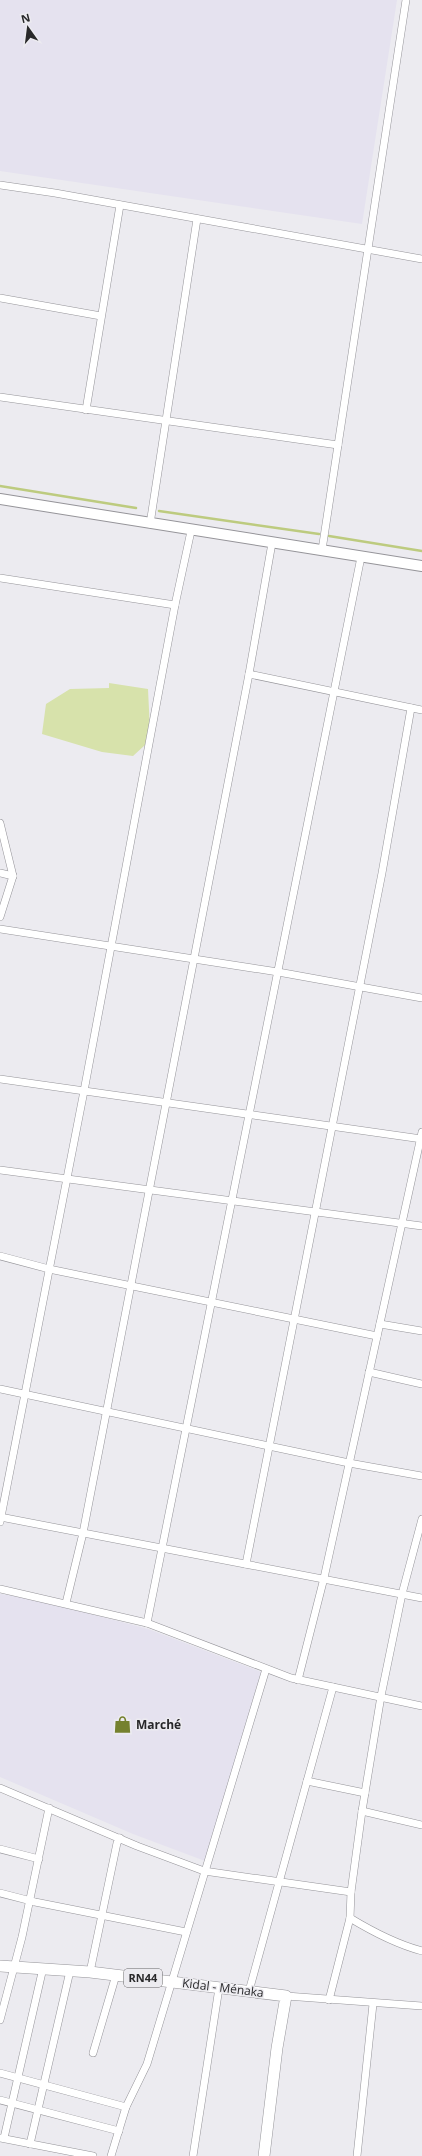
<svg xmlns="http://www.w3.org/2000/svg" width="422" height="2156" font-family="'Open Sans',sans-serif">
<style>
.built{fill:#e5e2ef}
.green{fill:#d7e2ab}
.lines{fill:none;stroke-linecap:round;stroke-linejoin:round}
.stream{stroke:#bdcb7f;stroke-width:2.5}
.street-casing{stroke:#959499;stroke-width:8}
.secondary-casing{stroke:#959499;stroke-width:12}
.primary-casing{stroke:#959499;stroke-width:12}
.street{stroke:#fff;stroke-width:7}
.secondary{stroke:#fff;stroke-width:10}
.primary{stroke:#fff;stroke-width:11}
.labels{text-anchor:middle;stroke-width:3;stroke-linejoin:round;paint-order:stroke}
.shield{fill:#ecebf0;stroke:#636265;stroke-width:1}
.shield-label{font-size:11px;font-weight:bold;fill:#28282a}
.poi-label{font-size:12px;font-weight:bold;fill:#28282a;stroke:#ecebf0;text-anchor:start}
.street-label{font-size:12px;fill:#28282a;stroke:#ecebf0}
</style>
<rect width="100%" height="100%" fill="#ecebf0"/>
<g class="built">
<polygon points="0,0 397,0 362,224 0,171"/>
<polygon points="0,1594 34,1599 148,1629 261,1672 205,1861 133,1834 0,1777"/>
</g>
<polygon class="green" points="109,683 148,689 150,731 145,745 133,756 102,752 42,734 46,704 70,689 109,688"/>
<g class="lines">
<g class="stream">
<polyline points="0,486 136,508"/>
<polyline points="159,511 319,534"/>
<polyline points="329,536 422,551"/>
</g>
<defs>
<g id="street">
<polyline points="0,185 55,193 422,259"/>
<polyline points="0,298 101,316"/>
<polyline points="0,397 338,445"/>
<polyline points="86,410 120,205"/>
<polyline points="150,524 197,219"/>
<polyline points="322,550 406,0"/>
<polyline points="0,578 175,605"/>
<polyline points="249,674 422,710"/>
<polyline points="0,823 13,876"/>
<polyline points="0,873 13,876 0,917"/>
<polyline points="0,929 278,972 422,998"/>
<polyline points="0,1079 422,1139"/>
<polyline points="0,1170 422,1226"/>
<polyline points="0,1256 49,1269 377,1336"/>
<polyline points="380,1324 422,1331"/>
<polyline points="369,1372 422,1384"/>
<polyline points="0,1389 349,1463 422,1476"/>
<polyline points="0,1517 422,1598"/>
<polyline points="0,1522 84,1091 175,605 191,531"/>
<polyline points="246,1564 382,873 411,708"/>
<polyline points="0,1589 147,1623 291,1678 422,1706"/>
<polyline points="66,1603 83,1533 249,674 272,543"/>
<polyline points="147,1623 361,557"/>
<polyline points="298,1680 324,1578 422,1132"/>
<polyline points="307,1781 365,1793"/>
<polyline points="0,1788 137,1846 204,1871 351,1892"/>
<polyline points="362,1811 422,1825"/>
<polyline points="0,1849 39,1859"/>
<polyline points="0,1893 35,1902 186,1932"/>
<path d="M350,1918C373,1932 396,1944 422,1951"/>
<polyline points="90,1972 117,1843 120,1838"/>
<polyline points="249,1991 333,1687"/>
<polyline points="286,1996 422,2006"/>
<polyline points="329,2000 350,1918 351,1892 362,1811 381,1696 402,1594 422,1519"/>
<polyline points="0,2020 22,1937 49,1808"/>
<polyline points="93,2053 116,1975"/>
<polyline points="0,2073 126,2107"/>
<polyline points="0,2100 119,2131"/>
<polyline points="0,2138 93,2156"/>
<polyline points="4,2138 43,1968"/>
<polyline points="30,2144 70,1971"/>
<polyline points="111,2156 126,2107 147,2064 266,1669"/>
<polyline points="193,2156 219,1988"/>
<polyline points="357,2156 373,2004"/>
</g>
<polyline id="secondary" points="0,499 422,566"/>
<polyline id="primary" points="0,1966 90,1972 286,1996 277,2048 264,2156"/>
</defs>
<use href="#street" class="street-casing"/>
<use href="#secondary" class="secondary-casing"/>
<use href="#primary" class="primary-casing"/>
<use href="#street" class="street"/>
<use href="#secondary" class="secondary"/>
<use href="#primary" class="primary"/>
</g>
<defs>
<symbol id="shop-bare" viewBox="-9 -9 18 18"><path d="M-5-2.5h2.3a2.7 3.5 0 0 1 5.4 0H5L5.5 6h-11ZM-1.5-2.5h3a1.5 2.3 0 0 0-3 0Z" fill="#75812e" stroke="#ecebf0" stroke-width="2.5" paint-order="stroke"/></symbol>
</defs>
<g fill-rule="evenodd">
<use href="#shop-bare" x="110" y="1712" width="25" height="25"/>
</g>
<g class="labels">
<rect class="shield" x="124" y="1969" width="38" height="18" rx="3"/>
<g class="shield-label">
<text x="143" y="1982">RN44</text>
</g>
<g class="poi-label">
<text x="136" y="1729">Marché</text>
</g>
<g class="street-label">
<text transform="translate(223 1988) rotate(7)" y="4">Kidal - Ménaka</text>
</g>
</g>
<g transform="translate(28 28) rotate(346)" stroke="#ecebf0" stroke-width="3" paint-order="stroke">
<path d="M0-3L7 15L0 10L-7 15Z" fill="#28282a"/>
<text y="-6" font-size="11" font-weight="bold" text-anchor="middle" fill="#28282a">N</text>
</g>
</svg>
